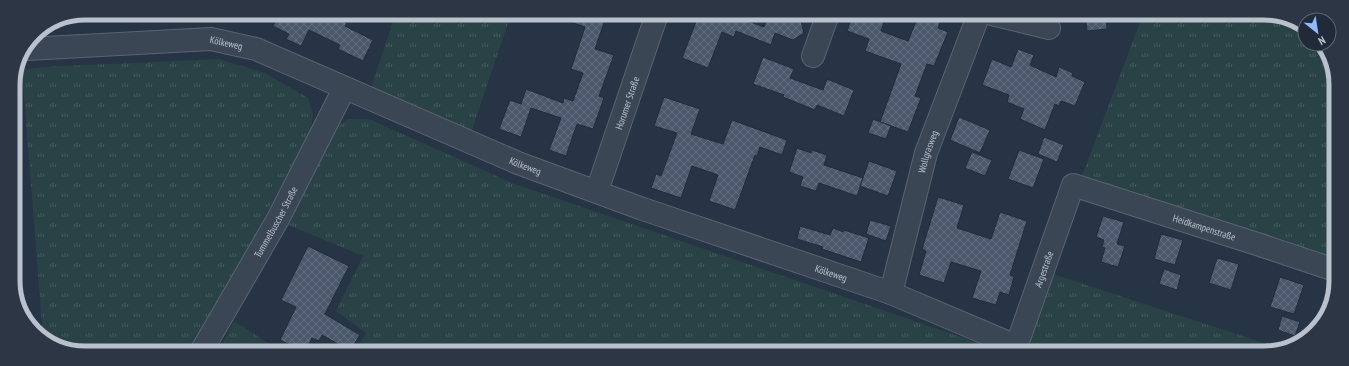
<svg xmlns="http://www.w3.org/2000/svg" width="1349" height="366" font-family="'PT Sans Narrow',sans-serif">
<style>
.grass{fill:url(#grass-tufts)}
.building{fill:url(#building-cross-hatch);stroke:#222c3b}
.lines{fill:none;stroke-linecap:round;stroke-linejoin:round}
.minor-casing{stroke:#5a6471;stroke-width:24}
.minor{stroke:#3b4654;stroke-width:22}
.labels{text-anchor:middle;stroke-width:3;stroke-linejoin:round;paint-order:stroke}
.street-label{font-size:10px;fill:#b9c1cd;stroke:#202a39}
.rim{fill:none;stroke:#b9c1cd;stroke-width:5}
</style>
<defs>
<pattern id="grass-tufts" width="24" height="20" patternUnits="userSpaceOnUse"><rect width="24" height="20" fill="#294245"/><path d="M3 7l-1-3M5 7V3M7 7l1-3M15 17l-1-3M17 17v-4M19 17l1-3" fill="none" stroke="#465c5f"/></pattern>
<pattern id="building-cross-hatch" width="8" height="8" patternUnits="userSpaceOnUse"><rect width="8" height="8" fill="#4a586b"/><path d="M0 0l8 8M0 8l8-8" fill="none" stroke="#626e7f"/></pattern>
</defs>
<rect width="100%" height="100%" fill="#263445"/>
<g class="grass">
<polygon points="396,13 511,14 470,136 370,90"/>
<polygon points="1143,14 1278,14 1305,29 1305,44 1320,44 1335,71 1335,261 1082,176"/>
<polygon points="219,59 265,73 308,98 313,115 310,133 192,352 71,352 43,337 22,70 42,67"/>
<polygon points="347,119 369,119 512,183 996,349 997,353 355,352 366,333 336,311 363,256 286,224 336,128"/>
<polygon points="1053,274 1279,348 1268,353 1023,353"/>
<polygon points="234,321 282,352 218,352"/>
</g>
<g class="building">
<polygon points="279,13 326,13 347,23 345,26 373,40 363,61 338,49 340,45 309,30 301,46 286,39 289,34 273,26"/>
<polygon points="555,14 607,14 595,49 614,55 599,96 604,98 593,129 577,124 566,156 549,150 561,118 531,108 521,137 499,129 510,100 521,104 526,89 563,103 564,98 573,101 583,73 571,69 585,27 554,16"/>
<polygon points="699,14 729,14 764,27 769,14 792,14 800,17 804,33 793,40 775,33 771,45 736,31 734,37 722,32 708,68 682,58"/>
<polygon points="853,14 873,14 885,19 881,31 908,41 919,14 932,14 942,18 938,28 948,32 934,66 927,64 915,96 921,98 908,132 880,122 901,64 865,51 869,39 847,31"/>
<polygon points="1085,14 1106,14 1107,29 1087,31"/>
<polygon points="1018,49 1034,55 1030,65 1056,77 1059,67 1073,73 1072,76 1085,82 1075,106 1061,101 1059,106 1055,104 1045,130 1020,119 1024,109 1007,102 1009,95 982,85 992,59 1011,67"/>
<polygon points="763,57 794,69 790,78 823,90 827,79 854,90 844,116 817,105 815,110 783,97 784,95 753,84"/>
<polygon points="664,97 700,109 691,134 723,144 732,120 787,140 782,155 760,147 757,156 755,155 735,210 709,201 718,175 692,166 681,198 651,188 656,174 661,176 677,133 654,126"/>
<polygon points="959,117 990,130 980,153 950,140"/>
<polygon points="873,119 891,126 886,139 868,133"/>
<polygon points="1044,137 1064,145 1057,162 1038,154"/>
<polygon points="797,148 811,153 812,150 827,155 824,165 863,178 857,196 819,183 816,191 800,186 803,177 789,172"/>
<polygon points="1019,150 1044,159 1033,188 1008,179"/>
<polygon points="972,152 992,160 985,176 965,168"/>
<polygon points="869,161 897,171 888,196 860,186"/>
<polygon points="938,197 964,205 957,228 991,239 1000,212 1027,221 1010,275 1014,277 1009,295 1000,292 996,305 972,298 981,271 951,262 944,283 919,275 926,251 922,249"/>
<polygon points="1103,216 1124,222 1117,244 1125,246 1118,267 1101,262 1105,248 1102,247 1104,240 1096,237"/>
<polygon points="870,220 891,226 886,241 866,234"/>
<polygon points="800,226 830,235 833,228 843,232 844,230 869,238 861,262 822,249 823,247 797,239"/>
<polygon points="1161,234 1183,240 1175,265 1154,259"/>
<polygon points="308,246 349,266 325,314 360,335 350,351 322,335 319,341 312,338 305,352 280,340 296,307 281,300"/>
<polygon points="1217,258 1239,264 1231,290 1209,283"/>
<polygon points="1164,269 1181,275 1177,290 1159,284"/>
<polygon points="1280,277 1304,285 1294,314 1270,307"/>
<polygon points="1282,316 1300,322 1295,336 1278,330"/>
</g>
<g class="lines">
<defs>
<g id="minor">
<polyline points="992,14 1049,28"/>
<path id="s1" d="M27,49L211,39L256,49L518,163L640,208L891,293L1016,346"/>
<polyline points="813,56 828,14"/>
<path id="s2" d="M597,191L657,14"/>
<path id="s3" d="M891,293L926,153L979,14"/>
<path id="s4" d="M201,352L278,219L344,89"/>
<path id="s5" d="M1014,353L1073,185L1257,244L1335,270"/>
</g>
</defs>
<use href="#minor" class="minor-casing"/>
<use href="#minor" class="minor"/>
</g>
<g class="labels">
<g class="street-label">
<text dy="4" stroke="none"><textPath href="#s1" startOffset="200">Kölkeweg</textPath></text>
<text dy="4" stroke="none"><textPath href="#s2" startOffset="93">Horumer Straße</textPath></text>
<text dy="4" stroke="none"><textPath href="#s3" startOffset="146">Wollgrasweg</textPath></text>
<text dy="4" stroke="none"><textPath href="#s1" startOffset="524">Kölkeweg</textPath></text>
<text dy="4" stroke="none"><textPath href="#s4" startOffset="150">Tummelbuscher Straße</textPath></text>
<text dy="4" stroke="none"><textPath href="#s5" startOffset="316">Heidkampenstraße</textPath></text>
<text dy="4" stroke="none"><textPath href="#s5" startOffset="89">Argestraße</textPath></text>
<text dy="4" stroke="none"><textPath href="#s1" startOffset="848">Kölkeweg</textPath></text>
</g>
</g>
<path d="M0 0H1349V366H0ZM85 20H1264A65 65 0 0 1 1329 85V281A65 65 0 0 1 1264 346H85A65 65 0 0 1 20 281V85A65 65 0 0 1 85 20Z" fill="#2c3645" fill-rule="evenodd"/>
<path class="rim" d="M85 20H1264A65 65 0 0 1 1329 85V281A65 65 0 0 1 1264 346H85A65 65 0 0 1 20 281V85A65 65 0 0 1 85 20Z"/>
<g transform="translate(1317 32) rotate(150)"><circle r="19" fill="#202a39" stroke="#5d6674"/>
<path d="M0-3L7 15L0 10L-7 15Z" fill="#8fbafc"/>
<text y="-6" font-size="11" font-weight="bold" text-anchor="middle" fill="#b9c1cd">N</text>
</g>
</svg>
